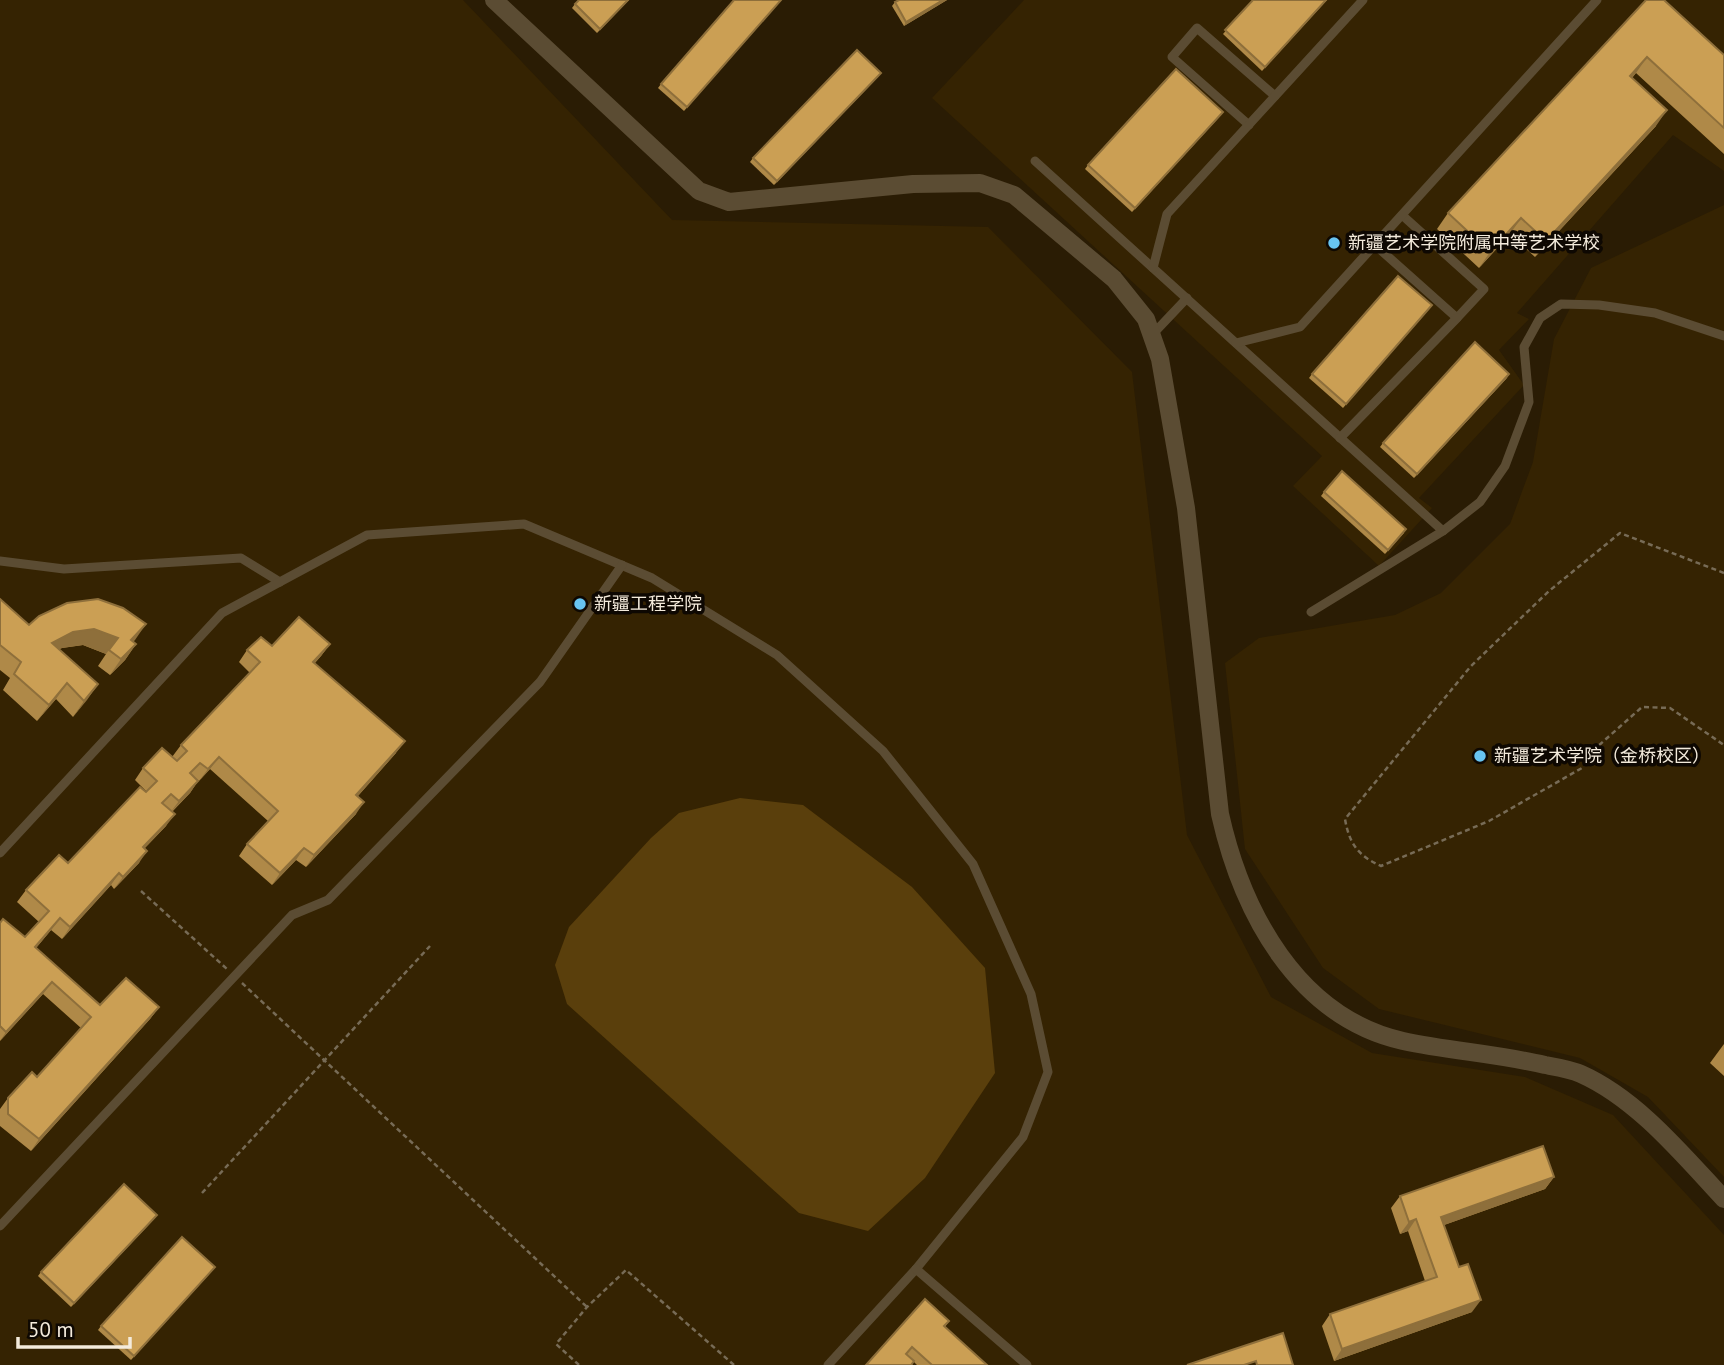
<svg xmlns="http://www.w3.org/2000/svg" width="1724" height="1365" font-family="'PT Sans','Noto Sans SC',sans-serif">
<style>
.built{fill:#352302}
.green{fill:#5a3f0c}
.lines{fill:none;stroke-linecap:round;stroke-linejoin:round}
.path{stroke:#776b56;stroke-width:2.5;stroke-dasharray:5 3.5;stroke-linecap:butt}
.lane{stroke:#5b4c33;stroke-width:9}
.street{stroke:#5b4c33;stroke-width:18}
.wall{fill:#af8948}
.shaded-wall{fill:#8e6f3b}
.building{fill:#cb9f54;stroke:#8e6f3b;stroke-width:2}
.poi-dot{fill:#68c4f0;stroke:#0e0802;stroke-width:2.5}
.labels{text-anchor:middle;stroke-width:7;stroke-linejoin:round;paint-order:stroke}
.poi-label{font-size:18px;fill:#f4ebdc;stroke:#0e0802;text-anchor:start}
</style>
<rect width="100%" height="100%" fill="#2a1c04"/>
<g class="built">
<polygon points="0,0 463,0 672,220 988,227 1132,372 1187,835 1271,997 1372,1053 1525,1077 1613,1115 1724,1235 1724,1365 0,1365"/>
<polygon points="1024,0 1724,0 1724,171 1673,135 1517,313 1529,319 1499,350 1524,385 1419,498 1432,508 1379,566 1293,486 1322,456 932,98"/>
<polygon points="1724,205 1724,1177 1648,1097 1580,1058 1379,1009 1323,968 1245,849 1225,663 1259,638 1395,615 1441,593 1510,524 1533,462 1554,339 1591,268"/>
</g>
<polygon class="green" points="740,798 803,805 912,887 985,968 995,1073 925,1178 868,1231 799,1213 567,1004 555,965 569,927 651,838 679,813"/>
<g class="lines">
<g class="path">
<path d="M1724,573L1620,533L1549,591L1471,666L1345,819C1349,843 1358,856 1381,866L1489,821L1582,768L1597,747L1642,707L1670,708L1724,745"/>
<polyline points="141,891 227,969"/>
<polyline points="242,983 587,1307"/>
<polyline points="202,1193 430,946"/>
<polyline points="579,1365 556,1344 587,1307 626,1270 734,1365"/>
</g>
<g class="lane">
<polyline points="1249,125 1172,57 1197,28 1275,96"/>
<polyline points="1035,161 1443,531"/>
<polyline points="1375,245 1457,318 1484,289 1402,215"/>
<polyline points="1153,268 1167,214 1363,0"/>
<polyline points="1152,335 1187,298"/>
<polyline points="1236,343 1300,327 1597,0"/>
<polyline points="1340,438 1457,318"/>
<polyline points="0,561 64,569 241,558 280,582"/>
<polyline points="1311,612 1443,531 1480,502 1505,466 1529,402 1524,347 1540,318 1561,304 1599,305 1655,313 1724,336"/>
<polyline points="0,853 222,613 367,535 524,524 652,578 777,655 883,751 973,864 1031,994 1048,1072 1023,1137 916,1269 828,1365"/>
<polyline points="0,1226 292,915 328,900 540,682 622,565"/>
<polyline points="916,1269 1027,1365"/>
</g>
<path class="street" d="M494,0L699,191L729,202L913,184L980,183L1014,195L1114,279L1146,319L1160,359L1186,508L1220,814C1242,912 1297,1017 1403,1041C1450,1051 1498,1054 1545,1065C1556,1067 1570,1069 1581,1074C1637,1099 1682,1154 1724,1199"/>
</g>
<g class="wall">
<polygon points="629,0 597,33 572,8 575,4"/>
<polygon points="781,0 684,111 658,88 661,84"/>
<polygon points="899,0 947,0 904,26 892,6 895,2"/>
<polygon points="1253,0 1327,0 1262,71 1223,34"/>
<polygon points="1646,0 1724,55 1724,154 1636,73 1632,78 1656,126 1535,257 1510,234 1479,268 1437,229 1448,213"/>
<polygon points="881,73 774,185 750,162 753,158"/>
<polygon points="1220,116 1132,212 1085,169 1088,165"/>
<polygon points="1432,305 1343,408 1309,378 1312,374"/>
<polygon points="1507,378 1414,478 1380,447 1383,443"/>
<polygon points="1324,492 1404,533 1385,554 1321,496"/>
<polygon points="0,599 29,625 133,642 136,644 125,660 110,675 98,666 106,654 83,645 62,648 59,649 98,684 73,717 56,699 37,721 3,690 10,678 0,670"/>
<polygon points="330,644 321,656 315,663 396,753 358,796 356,814 306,867 296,860 272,885 239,856 247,844 268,821 210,769 199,781 191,775 198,781 190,793 172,812 166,826 144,849 139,863 114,889 111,885 62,939 51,930 36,948 100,1005 159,1007 150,1019 31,1151 0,1126 0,1109 8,1098 37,1077 81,1028 43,994 0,1041 0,923 25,937 39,922 17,902 26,890 68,863 146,791 135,780 143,768 172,757 181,745 250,673 239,662 247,650 272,646"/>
<polygon points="1724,1044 1724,1076 1710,1063"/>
<polygon points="1554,1177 1545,1189 1444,1225 1472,1312 1334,1361 1322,1326 1330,1314 1425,1281 1408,1231 1400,1234 1391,1208 1400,1196"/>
<polygon points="154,1219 71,1307 38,1276 41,1272"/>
<polygon points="212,1271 131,1360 98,1330 101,1326"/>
<polygon points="949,1321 945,1327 987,1365 917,1365 914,1362 912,1365 866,1365"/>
</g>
<g class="shaded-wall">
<polygon points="943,0 947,0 904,26 906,22"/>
<polygon points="1647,57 1636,73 1619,92 1630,76"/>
<polygon points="881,73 878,77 774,185 777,181"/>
<polygon points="1667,110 1656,126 1535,257 1546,241"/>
<polygon points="1223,112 1220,116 1132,212 1135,208"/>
<polygon points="1521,218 1510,234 1479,268 1490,252"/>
<polygon points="1509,374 1507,378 1414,478 1417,474"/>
<polygon points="146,624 135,640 120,656 131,640"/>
<polygon points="94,629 118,638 106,654 83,645 62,648 41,659 52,643 73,632"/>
<polygon points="136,644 125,660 110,675 121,659"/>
<polygon points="330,644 321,656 304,674 313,662"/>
<polygon points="67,683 56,699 37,721 49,705"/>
<polygon points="98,684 87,700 73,717 84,701"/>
<polygon points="405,741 396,753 348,807 356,795"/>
<polygon points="219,757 210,769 199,781 208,769"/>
<polygon points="198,781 190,793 170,813 179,801"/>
<polygon points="364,802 356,814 306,867 314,855"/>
<polygon points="175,814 166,826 134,859 143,847"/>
<polygon points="304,848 296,860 272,885 280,873"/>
<polygon points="147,851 139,863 114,889 123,877"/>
<polygon points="119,873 111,885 62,939 70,927"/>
<polygon points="60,918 51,930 27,959 35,947"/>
<polygon points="52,982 43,994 0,1041 6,1032"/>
<polygon points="159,1007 150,1019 31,1151 39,1139"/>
<polygon points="1554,1177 1545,1189 1433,1229 1441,1217"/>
<polygon points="157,1215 154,1219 71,1307 74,1303"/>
<polygon points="1416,1219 1408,1231 1400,1234 1409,1222"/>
<polygon points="1481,1300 1472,1312 1334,1361 1342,1349"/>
</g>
<g class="building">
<polygon points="579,0 628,0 600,29 575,4"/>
<polygon points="734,0 781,0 687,107 661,84"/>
<polygon points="899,0 943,0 906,22 895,2"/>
<polygon points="1253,0 1326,0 1265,67 1225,30"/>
<polygon points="1646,0 1664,0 1724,55 1724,128 1647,57 1630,76 1667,110 1546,241 1521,218 1490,252 1448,213"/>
<polygon points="857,50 881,73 777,181 753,158"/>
<polygon points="1176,69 1223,112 1135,208 1088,165"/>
<polygon points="1398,276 1432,305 1346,404 1312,374"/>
<polygon points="1475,342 1509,374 1417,474 1383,443"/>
<polygon points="1342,471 1406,529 1388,550 1324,492"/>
<polygon points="0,599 29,625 39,616 67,603 98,599 123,608 146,624 131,640 136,644 121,659 109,650 118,638 94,629 73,632 52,643 98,684 84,701 67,683 49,705 14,674 21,662 0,645"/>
<polygon points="299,617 330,644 313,662 405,741 356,795 364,802 314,855 304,848 280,873 247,844 278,811 219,757 208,769 200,763 190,773 198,781 179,801 171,794 162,803 175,814 143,847 147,851 123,877 119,873 70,927 60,918 35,947 100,1005 126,978 159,1007 39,1139 8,1114 8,1098 32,1072 37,1077 91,1017 52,982 6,1032 0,1026 0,923 3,919 25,937 49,911 26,890 59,855 68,863 140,787 146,792 157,781 143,768 162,748 177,761 187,751 181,745 260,662 247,650 261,637 272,646"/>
<polygon points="1543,1146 1554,1177 1441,1217 1459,1267 1468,1264 1481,1300 1342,1349 1330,1314 1437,1277 1416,1219 1409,1222 1400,1196"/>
<polygon points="124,1184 157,1215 74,1303 41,1272"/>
<polygon points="182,1237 215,1267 134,1356 101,1326"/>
<polygon points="925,1299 949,1321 944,1326 987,1365 932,1365 912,1347 906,1354 914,1361 911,1365 866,1365"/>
<polygon points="1283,1333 1293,1365 1257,1365 1256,1361 1244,1365 1187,1365"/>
</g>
<g class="poi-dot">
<circle cx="1334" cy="243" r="7"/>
<circle cx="580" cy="604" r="7"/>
<circle cx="1480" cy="756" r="7"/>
</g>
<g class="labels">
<g class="poi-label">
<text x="1348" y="249">新疆艺术学院附属中等艺术学校</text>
<text x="594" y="610">新疆工程学院</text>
<text x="1494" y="762">新疆艺术学院（金桥校区）</text>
</g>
</g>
<path d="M18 1337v10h112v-10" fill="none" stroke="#f4ebdc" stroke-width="3.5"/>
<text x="28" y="1337" font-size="21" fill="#f4ebdc" stroke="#0e0802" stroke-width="5" paint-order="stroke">50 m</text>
</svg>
